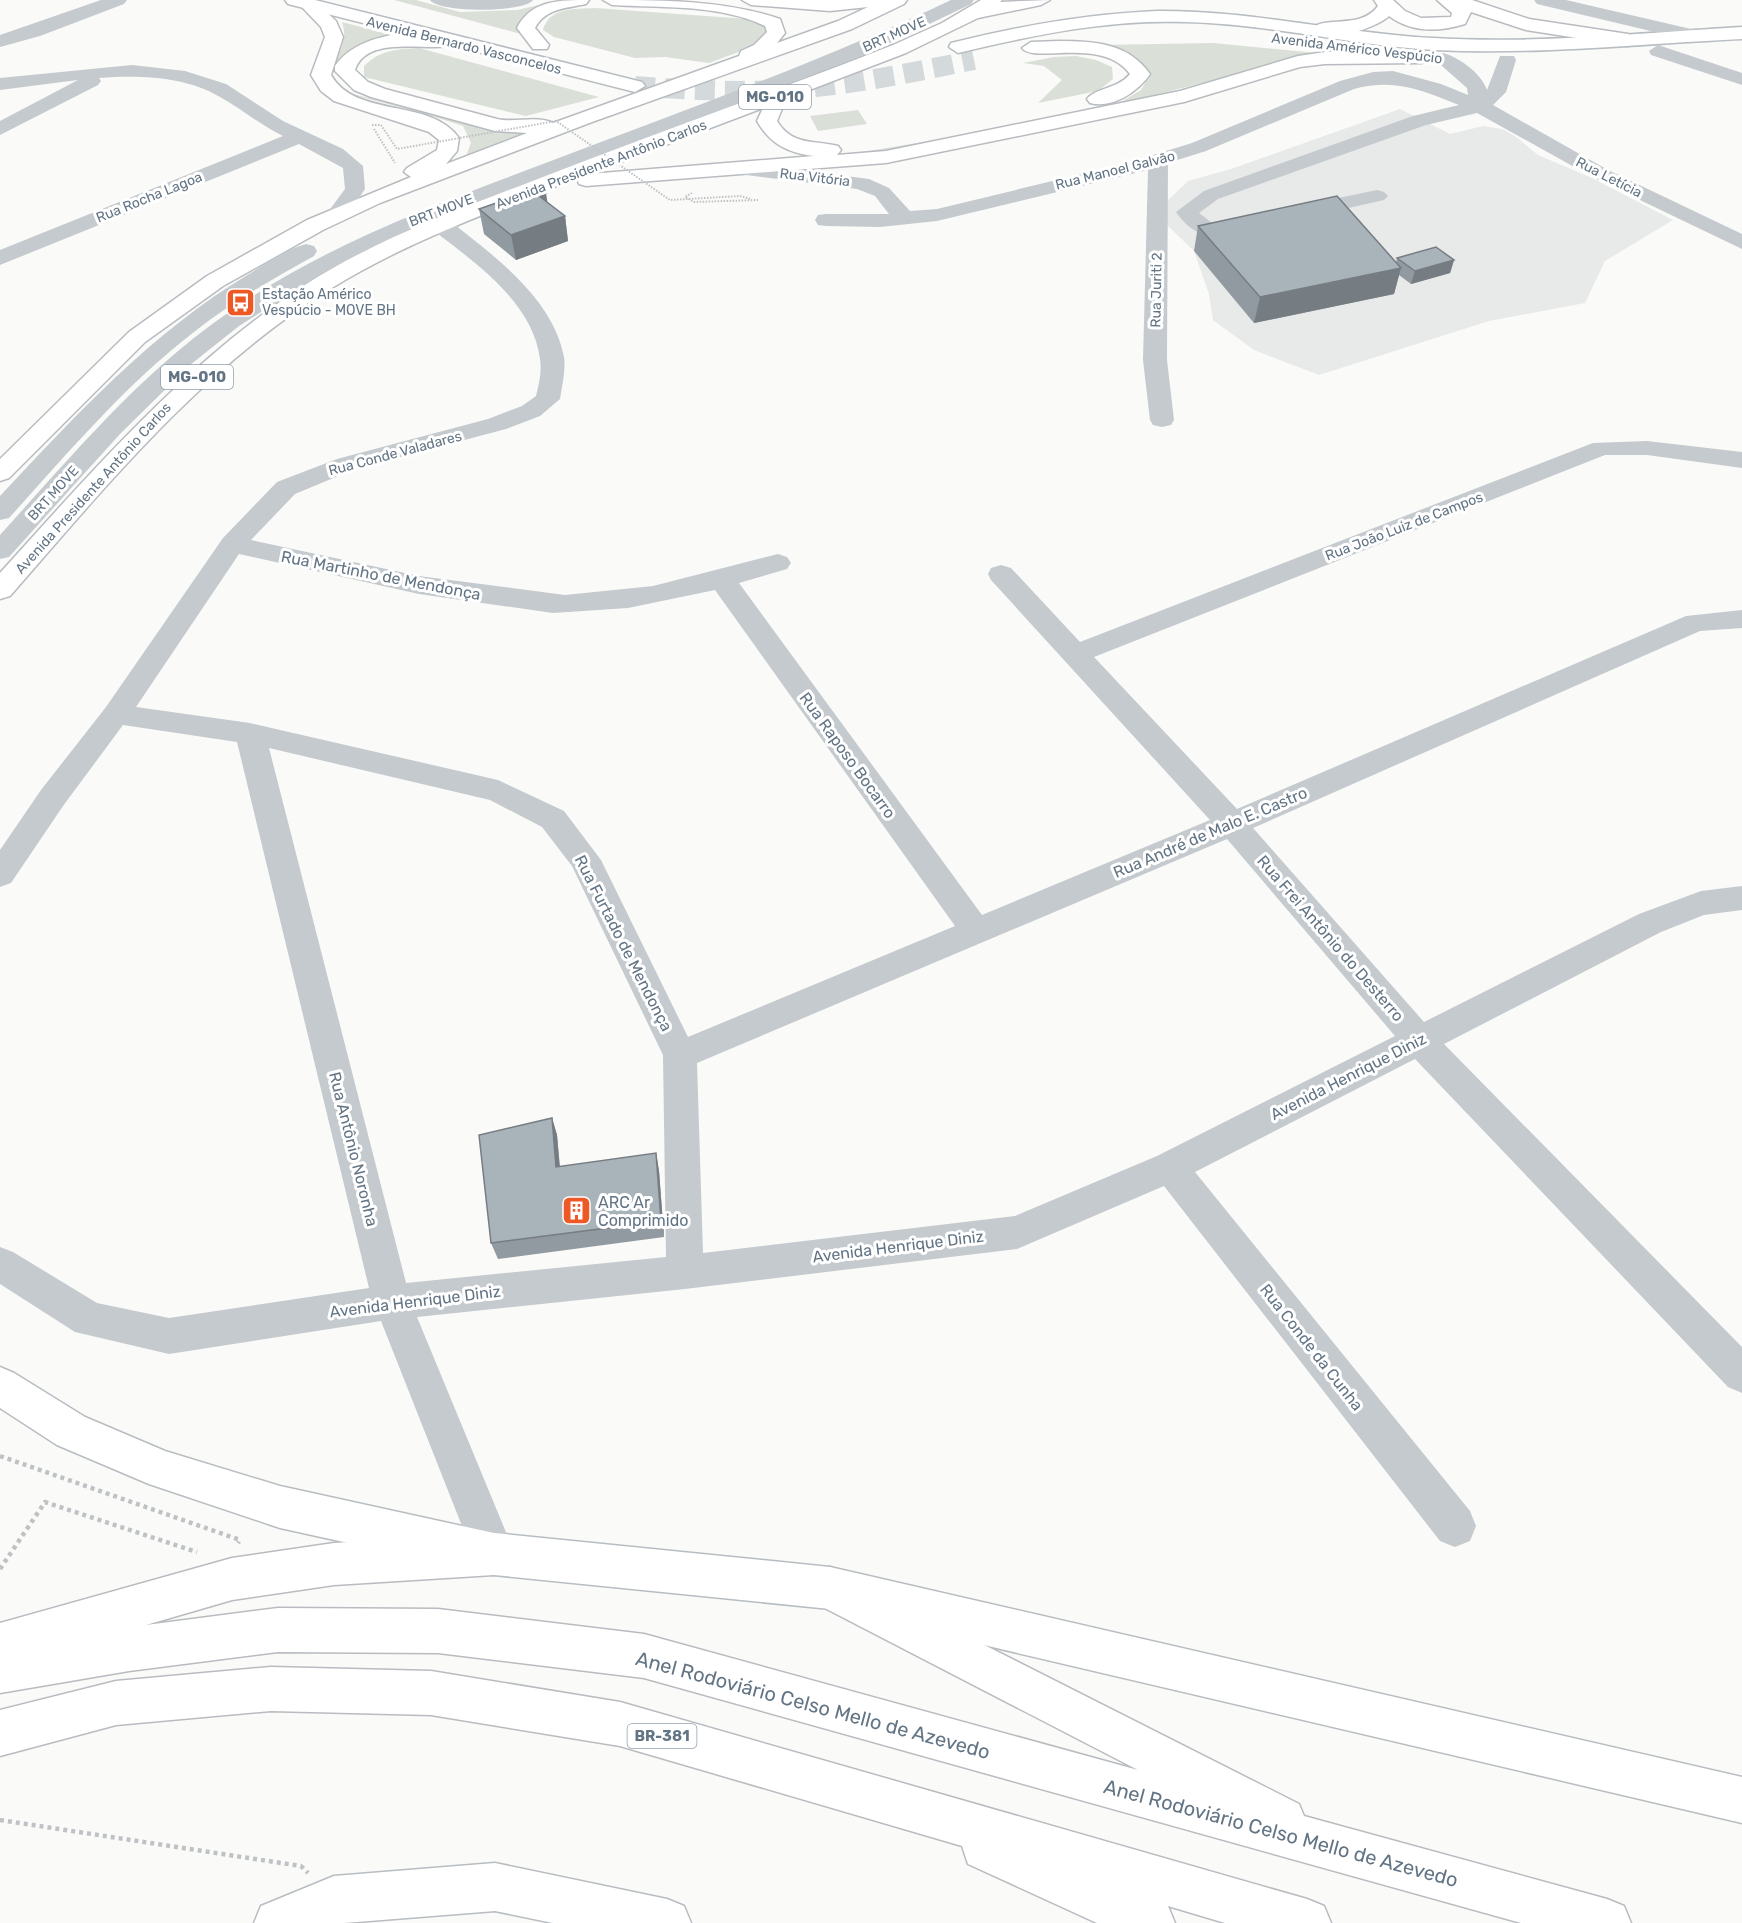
<svg xmlns="http://www.w3.org/2000/svg" width="1742" height="1923" font-family="Rubik,sans-serif">
<style>
.built{fill:#e8e9e9}
.green{fill:#dae0d7}
.lines{fill:none;stroke-linecap:round;stroke-linejoin:round}
.major-tunnel{stroke:#d4d9db;stroke-width:20;stroke-dasharray:20 10;stroke-linecap:butt}
.major-casing{stroke:#b8bdc2;stroke-width:3}
.highway-casing{stroke:#b8bcc0;stroke-width:3}
.path-far1{stroke:#bfc2c5;stroke-width:2;stroke-dasharray:1.5 1.5;stroke-linecap:butt}
.path{stroke:#bfc2c5;stroke-width:4.5;stroke-dasharray:4 4;stroke-linecap:butt}
.minor{fill:#c5cace;fill-rule:evenodd}
.major{fill:#fff;fill-rule:evenodd}
.highway{fill:#fff;fill-rule:evenodd}
.path-bridge{stroke:#bfc2c5;stroke-width:2;stroke-dasharray:1.5 1.5;stroke-linecap:butt}
.wall{fill:#919aa0}
.shaded-wall{fill:#767d82}
.building{fill:#a9b3ba;stroke:#767d82;stroke-width:1.5}
.labels{text-anchor:middle;stroke-width:6;stroke-linejoin:round;paint-order:stroke}
.far-street-label{font-size:14px;fill:#637585;stroke:#fff}
.far-poi-label{font-size:14px;fill:#637585;stroke:#fff;text-anchor:start}
.shield{fill:#fff;stroke:#929eaa;stroke-width:1.5}
.shield-label{font-size:15px;font-weight:bold;fill:#637585}
.street-label{font-size:16px;fill:#637585;stroke:#fff}
.poi-label{font-size:16px;fill:#637585;stroke:#fff;text-anchor:start}
.near-street-label{font-size:20px;fill:#637585;stroke:#fff}
</style>
<rect width="100%" height="100%" fill="#fafaf8"/>
<polygon class="built" points="1400,109 1450,134 1483,126 1502,129 1515,136 1538,155 1592,178 1673,220 1605,261 1585,303 1489,321 1319,375 1254,350 1213,320 1209,294 1194,251 1166,224 1166,202 1188,181 1231,169"/>
<g class="green">
<path d="M394,0H416L460,12L517,10L561,0C542,4 524,9 518,28L521,34Z"/>
<path d="M595,8L748,19L759,23L767,29L766,37L755,46L709,63L665,57L635,58L554,37L543,30C549,7 575,9 595,8Z"/>
<path d="M342,22L395,36C369,41 341,46 332,75L337,85L348,93L497,129L529,133L466,156L471,143L463,126L416,111L344,93L337,89L328,74C337,56 349,43 342,22Z"/>
<polygon points="1213,43 1317,53 1132,101 938,142 858,156 856,153 935,140 1121,102 1141,90 1148,78 1142,65 1100,45"/>
<path d="M419,48L599,97L526,116L364,77V66C380,50 397,49 419,48Z"/>
<polygon points="1076,56 1096,60 1112,67 1113,79 1098,91 1038,103 1062,80 1044,66 1023,63 1054,57"/>
<polygon points="858,110 867,124 818,131 810,116"/>
</g>
<g class="lines">
<path class="major-tunnel" d="M635,86C687,90 739,93 792,89C853,85 914,72 974,60"/>
<defs>
<g id="major">
<polygon points="285,0 315,0 642,82 645,86 635,92 288,4"/>
<path d="M1157,11C1250,10 1340,33 1433,38C1536,44 1639,33 1742,27V39C1640,44 1537,55 1434,50C1351,45 1270,24 1186,22C1109,19 1033,35 958,53L949,47L951,43C1019,26 1087,14 1157,11Z"/>
<polygon points="0,1367 14,1373 85,1417 165,1451 280,1486 494,1533 830,1567 1742,1777 1742,1823 830,1609 494,1575 280,1528 149,1484 57,1445 0,1408"/>
<polygon points="495,1863 667,1899 684,1906 691,1923 553,1923 495,1911 344,1923 254,1923 261,1906 334,1876"/>
</g>
<g id="highway">
<path d="M589,0L586,4C568,8 545,8 535,28L549,45L547,49H533L517,28C531,0 560,0 589,0Z"/>
<path d="M603,0C662,0 725,0 780,19L785,33L777,43L838,21L868,7L830,11L751,5L742,0H907L904,4L852,29L592,122L380,203L323,230L223,286L145,342L9,478L0,481V459L129,332L207,276L307,220L411,177L404,172L407,168L437,150L439,140L429,132L334,101L321,91L311,75L325,37L321,27L301,6L304,2H316L336,21L343,37L331,75C356,119 430,97 459,138L457,151L446,164L527,133L495,131L371,97L354,90L335,71V66C359,32 418,28 456,37L458,41C447,58 368,29 355,70L368,82L385,89L497,119C514,123 538,115 553,123L739,56L741,51L754,45L767,32L765,26C719,4 662,8 612,5Z"/>
<path d="M981,0H1002L1000,2L1050,0L1041,5L978,18L906,53L786,99L777,121C792,146 814,140 838,146L841,150L837,155L886,151L1180,91L1298,56L1325,52L1422,51L1431,57L1422,63L1325,64L1300,67L1184,102L886,163L586,186L579,184L577,178L575,179C492,211 406,242 330,289C203,367 107,485 10,596L0,599V573C95,468 188,360 308,283C376,240 456,210 530,182C651,135 773,92 893,45L942,23ZM763,108L757,121C770,144 788,153 814,156L589,174Z"/>
<path d="M1374,0H1393L1405,11L1421,18L1451,17L1452,13L1437,0H1472L1529,19L1628,34L1637,40L1628,46L1526,30L1471,12L1465,24C1439,32 1412,33 1389,16C1377,28 1322,46 1311,30C1322,14 1360,31 1378,6Z"/>
<path d="M1059,41C1095,41 1128,43 1150,74C1138,92 1112,109 1090,103L1087,99C1095,88 1118,89 1130,74C1102,36 1033,64 1022,48L1031,42Z"/>
<polygon points="494,1533 509,1539 515,1554 509,1569 494,1575 334,1585 232,1600 146,1625 278,1608 438,1609 644,1634 1138,1770 815,1603 809,1588 815,1573 830,1567 1299,1804 1304,1816 1607,1899 1624,1906 1631,1923 1521,1923 644,1678 438,1653 278,1652 129,1671 0,1693 0,1623 232,1558 334,1543"/>
<polygon points="271,1667 431,1671 620,1702 1307,1899 1324,1906 1331,1923 1225,1923 1168,1906 1175,1923 1097,1923 968,1864 962,1846 620,1746 431,1715 271,1711 116,1725 0,1756 0,1710 116,1681"/>
</g>
</defs>
<use href="#major" class="major-casing"/>
<use href="#highway" class="highway-casing"/>
<g class="path-far1">
<polyline points="374,129 395,163"/>
<polyline points="692,193 685,197 694,202 758,200"/>
<polyline points="740,196 751,199"/>
</g>
<g class="path">
<polyline points="0,1456 240,1540 238,1543"/>
<polyline points="0,1569 45,1502 197,1552"/>
<polyline points="0,1820 301,1866 308,1873"/>
</g>
<g class="minor">
<polygon points="101,0 127,0 124,4 40,36 0,47 0,35"/>
<path d="M430,0H533C524,13 439,13 430,0Z"/>
<path d="M951,0H974L971,4L871,52L407,231L323,273L239,326L190,365L120,434L9,557L0,559V535C70,458 137,377 222,317C320,247 431,206 543,164C680,112 818,63 951,0Z"/>
<polygon points="1534,0 1566,0 1704,32 1706,36 1697,42 1537,4"/>
<polygon points="1658,45 1742,73 1742,85 1651,55 1649,51"/>
<path d="M1443,53C1459,57 1482,74 1487,90L1500,56H1514L1516,60L1506,92L1493,105L1608,170L1742,234V249L1594,178L1477,113L1426,125L1218,199L1199,213L1212,223L1243,219L1251,220L1254,225L1251,230C1218,238 1197,242 1176,212L1204,191L1413,116L1459,105C1421,90 1395,78 1354,89L1206,151L1168,163L1167,360L1174,420L1171,425L1162,427L1153,425L1150,420L1143,360L1148,170L937,221L880,227L826,226L818,225L815,220L818,215L826,214H889L875,196L857,189L746,175L739,173L736,169L739,165L746,163L869,179L889,188L910,211L937,209L1127,163L1192,143L1340,81L1373,72L1393,71L1441,84L1468,95L1467,88L1434,59Z"/>
<path d="M132,65L185,71L226,84L283,121L343,149L363,166L365,189L344,221H328L325,216L345,189L343,168L299,144L0,265V250L283,136C260,125 242,109 220,97C185,76 139,75 99,78L101,81L98,85L0,135V121L78,80L0,90V78Z"/>
<polygon points="1377,190 1384,192 1388,196 1384,200 1299,219 1291,218 1288,213 1291,208"/>
<path d="M442,220L450,221C494,256 553,298 564,357C566,371 562,385 560,399L540,416L506,429L355,469L295,494L251,540L419,576L565,595L653,586L778,554L787,557L791,563L787,569L739,583L982,915L1210,820L991,580L988,574L991,568L1001,565L1011,568L1080,642L1593,443L1647,441L1742,452V468L1647,455H1605L1094,657L1237,809L1686,616L1742,610V628L1700,631L1253,828L1424,1022L1639,914L1701,891L1742,886V910L1704,915L1661,932L1444,1044L1742,1347V1393L1728,1387L1415,1059L1195,1172L1470,1511L1476,1526L1470,1541L1455,1547L1440,1541L1164,1186L1017,1249L685,1289L417,1317L515,1554L509,1569L494,1575L479,1569L381,1321L169,1354L75,1332L0,1284V1247L13,1252L97,1303L169,1318L369,1288L237,742L123,725L63,806L11,883L0,887V850L41,790L106,707L223,538L277,482L337,459L488,419L522,406L536,396C539,384 542,372 540,359C533,303 476,263 434,231L431,226L434,221ZM239,554L419,594L553,613L628,608L715,590L955,926L688,1037L601,860L564,811L498,780L250,723L136,707ZM269,748L490,800L542,827L572,866L663,1055L666,1257L406,1283ZM1227,839L1395,1036L1157,1156L1015,1216L703,1253L697,1063Z"/>
<path d="M306,244L314,246L317,251L314,256C272,279 231,303 194,332C125,385 67,454 9,518L0,520V496C77,414 152,332 249,274C267,263 286,249 306,244Z"/>
</g>
<use href="#major" class="major"/>
<use href="#highway" class="highway"/>
<polyline class="path-bridge" points="372,125 381,125 397,149 556,121 670,200 740,196"/>
</g>
<g class="wall">
<polygon points="547,202 565,216 568,241 516,260 484,234 479,209"/>
<polygon points="1198,226 1396,263 1397,258 1454,260 1450,273 1411,284 1399,275 1394,294 1254,323 1194,251"/>
<polygon points="552,1118 557,1135 560,1167 656,1153 659,1171 664,1237 498,1259 491,1243"/>
</g>
<g class="shaded-wall">
<polygon points="546,193 550,218 539,196"/>
<polygon points="565,216 568,241 516,260 511,235"/>
<polygon points="1454,260 1450,273 1411,284 1415,271"/>
<polygon points="1401,268 1394,294 1254,323 1260,297"/>
<polygon points="552,1118 557,1135 561,1184 556,1167"/>
<polygon points="656,1153 659,1171 664,1237 661,1221"/>
</g>
<g class="building">
<polygon points="539,188 546,193 539,196 565,216 511,235 479,209"/>
<polygon points="1337,196 1401,268 1260,297 1198,226"/>
<polygon points="1436,247 1454,260 1415,271 1397,258"/>
<polygon points="552,1118 556,1167 656,1153 661,1221 491,1243 479,1135"/>
</g>
<defs>
<symbol id="bus-square" viewBox="-11 -11 22 22"><rect x="-9" y="-9" width="18" height="18" rx="4" fill="#ed5824" stroke="#fff"/><path d="M-5-6H5V4H4V6H2V4H-2V6H-4V4H-5ZM-3.5-4V0h7V-4ZM-3.5 1.2v1.5H-2V1.2ZM2 1.2v1.5H3.5V1.2Z" fill="#fff"/></symbol>
<symbol id="building-square" viewBox="-11 -11 22 22"><rect x="-9" y="-9" width="18" height="18" rx="4" fill="#ed5824" stroke="#fff"/><path d="M-4-6H4V6H1V3H-1V6H-4ZM-2.5-4.3h1.7v1.8h-1.7ZM.8-4.3h1.7v1.8H.8ZM-2.5-1h1.7V.8h-1.7ZM.8-1h1.7V.8H.8Z" fill="#fff"/></symbol>
</defs>
<g fill-rule="evenodd">
<use href="#bus-square" x="224" y="286" width="33" height="33"/>
<use href="#building-square" x="560" y="1194" width="33" height="33"/>
</g>
<g class="labels">
<g class="far-street-label">
<text transform="translate(894 34) rotate(-24)" y="5">BRT MOVE</text>
<text transform="translate(464 45) rotate(14)" y="5">Avenida Bernardo Vasconcelos</text>
<text transform="translate(1357 48) rotate(7)" y="5">Avenida Américo Vespúcio</text>
<text transform="translate(601 164) rotate(-21)" y="5">Avenida Presidente Antônio Carlos</text>
<text transform="translate(1115 170) rotate(-14)" y="5">Rua Manoel Galvão</text>
<text transform="translate(815 177) rotate(7)" y="5">Rua Vitória</text>
<text transform="translate(1609 177) rotate(27)" y="5">Rua Letícia</text>
<text transform="translate(149 197) rotate(-22)" y="5">Rua Rocha Lagoa</text>
<text transform="translate(441 210) rotate(-21)" y="5">BRT MOVE</text>
<text transform="translate(1156 290) rotate(-89)" y="5">Rua Juriti 2</text>
<text transform="translate(395 453) rotate(-15)" y="5">Rua Conde Valadares</text>
<text transform="translate(93 488) rotate(-48)" y="5">Avenida Presidente Antônio Carlos</text>
<text transform="translate(53 493) rotate(-48)" y="5">BRT MOVE</text>
<text transform="translate(1404 526) rotate(-21)" y="5">Rua João Luiz de Campos</text>
</g>
<g class="far-poi-label">
<text x="262" y="299">Estação Américo<tspan x="262" dy="16">Vespúcio - MOVE BH</tspan></text>
</g>
<g class="shield">
<rect x="739" y="85" width="72" height="24" rx="4.5"/>
<rect x="161" y="365" width="72" height="24" rx="4.5"/>
<rect x="627.5" y="1724" width="69" height="24" rx="4.5"/>
</g>
<g class="shield-label">
<text x="775" y="102">MG-010</text>
<text x="197" y="382">MG-010</text>
<text x="662" y="1741">BR-381</text>
</g>
<g class="street-label">
<text transform="translate(381 575) rotate(11)" y="6">Rua Martinho de Mendonça</text>
<text transform="translate(848 755) rotate(54)" y="6">Rua Raposo Bocarro</text>
<text transform="translate(1210 832) rotate(-23)" y="6">Rua André de Malo E. Castro</text>
<text transform="translate(1331 938) rotate(49)" y="6">Rua Frei Antônio do Desterro</text>
<text transform="translate(624 943) rotate(63)" y="6">Rua Furtado de Mendonça</text>
<text transform="translate(1348 1076) rotate(-27)" y="6">Avenida Henrique Diniz</text>
<text transform="translate(354 1149) rotate(76)" y="6">Rua Antônio Noronha</text>
<text transform="translate(898 1246) rotate(-7)" y="6">Avenida Henrique Diniz</text>
<text transform="translate(415 1301) rotate(-7)" y="6">Avenida Henrique Diniz</text>
<text transform="translate(1312 1347) rotate(52)" y="6">Rua Conde da Cunha</text>
</g>
<g class="poi-label">
<text x="598" y="1208">ARC Ar<tspan x="598" dy="18">Comprimido</tspan></text>
</g>
<g class="near-street-label">
<text transform="translate(813 1705) rotate(15)" y="7">Anel Rodoviário Celso Mello de Azevedo</text>
<text transform="translate(1281 1833) rotate(15)" y="7">Anel Rodoviário Celso Mello de Azevedo</text>
</g>
</g>
</svg>
